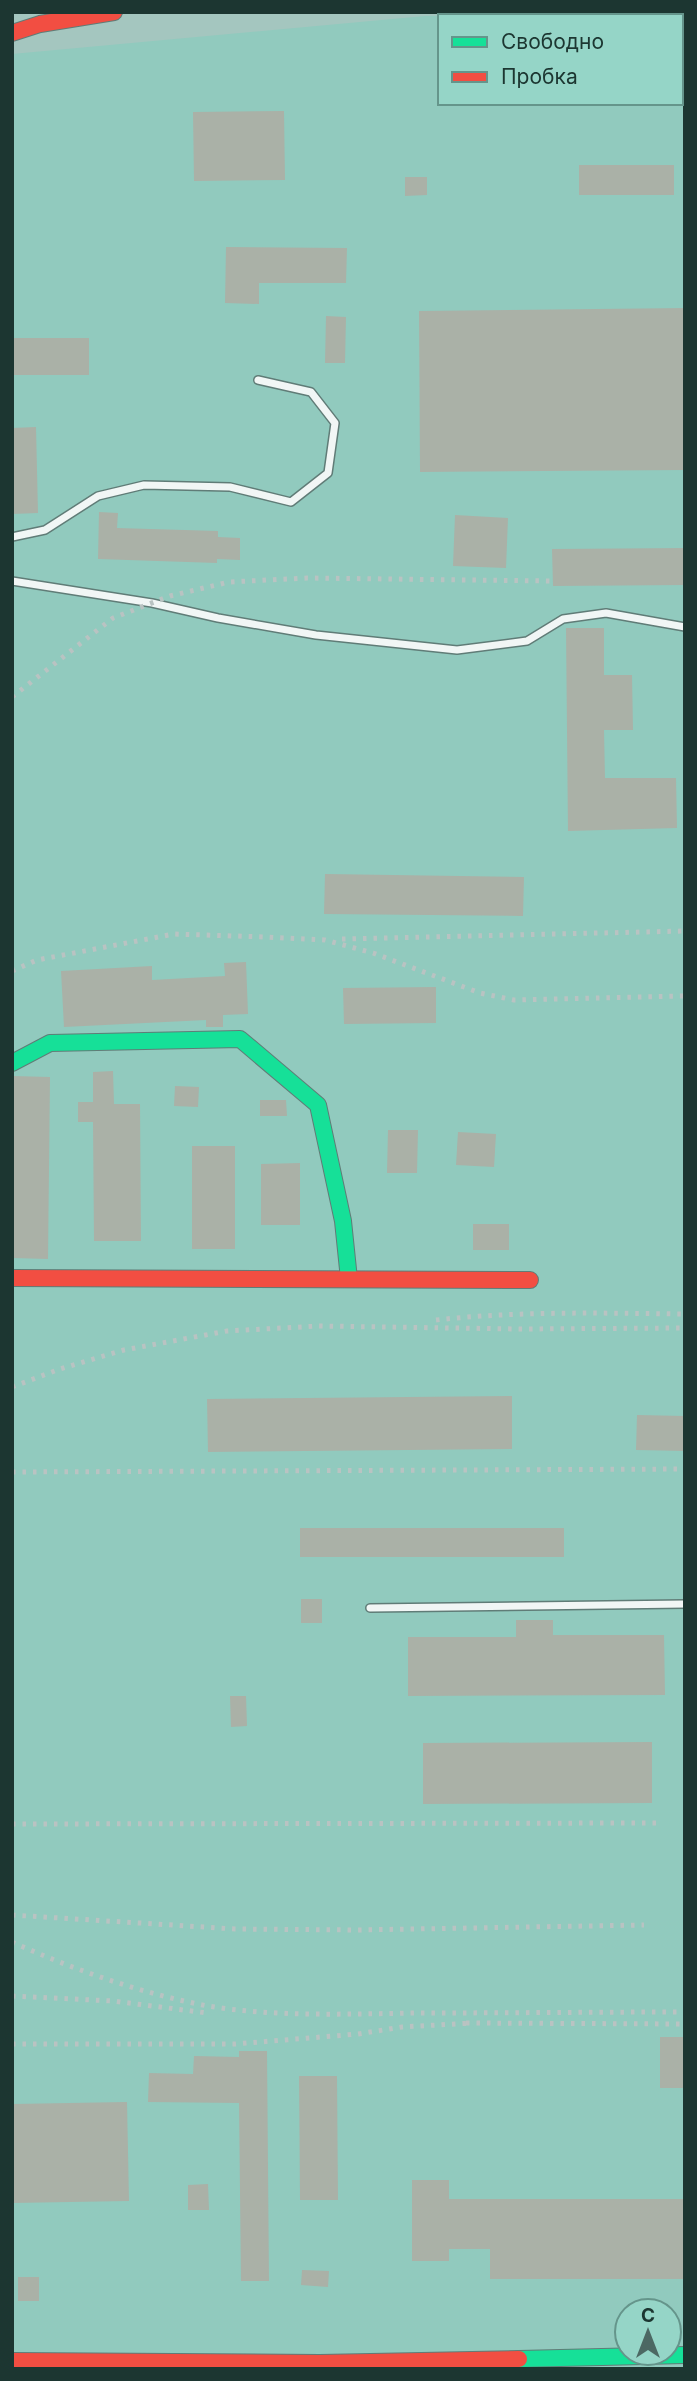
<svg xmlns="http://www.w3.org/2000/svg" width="697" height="2381" font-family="Inter,sans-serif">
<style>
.built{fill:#91cabe;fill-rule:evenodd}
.building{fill:#aab1a7}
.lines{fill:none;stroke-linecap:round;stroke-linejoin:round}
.lane-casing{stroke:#607c77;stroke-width:10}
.fast-casing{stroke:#607c77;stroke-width:18}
.jam-casing{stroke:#607c77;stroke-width:18}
.lane{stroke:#f1f6f5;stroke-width:7}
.fast{stroke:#16e098;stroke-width:16}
.jam{stroke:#f24e42;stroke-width:16}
.rail{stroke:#b9c3c2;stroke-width:5;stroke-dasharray:3.5 7;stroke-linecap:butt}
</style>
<rect width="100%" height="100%" fill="#a4c6bf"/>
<path class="built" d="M685,13V2369H12V54L425,16ZM440,16H681V103H440ZM627,2311H669V2353H627Z"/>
<g class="building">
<polygon points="284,111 285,180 194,181 193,112"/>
<rect x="579" y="165" width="95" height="30"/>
<polygon points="405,177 427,177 427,195 405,196"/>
<polygon points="226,247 347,248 346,283 259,283 259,304 225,303"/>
<polygon points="685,308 685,470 420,472 419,311"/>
<polygon points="326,316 346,317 345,363 325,363"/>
<rect x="13" y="338" width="76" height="37"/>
<polygon points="36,427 38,513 12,514 12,428"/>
<polygon points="99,512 118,513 117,528 218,531 218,537 240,538 240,560 217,559 217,563 98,559"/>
<polygon points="455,515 508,518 506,568 453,566"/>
<polygon points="685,548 685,585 553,586 552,549"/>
<polygon points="566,628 604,628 604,675 632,675 633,730 604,730 605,778 676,778 677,828 568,831"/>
<polygon points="325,874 524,877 523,916 324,914"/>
<polygon points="246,962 248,1014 223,1015 223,1027 206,1027 206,1020 64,1027 61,971 152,966 152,980 225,976 224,963"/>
<polygon points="436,987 436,1023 344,1024 343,988"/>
<polygon points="113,1071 114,1104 140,1104 141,1241 94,1241 93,1122 78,1122 78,1102 93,1102 93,1072"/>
<polygon points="12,1076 50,1077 48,1259 12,1258"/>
<polygon points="175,1086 199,1087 198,1107 174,1106"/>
<polygon points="260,1100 286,1100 287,1116 260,1116"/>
<polygon points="388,1130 418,1130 417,1173 387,1173"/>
<polygon points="458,1132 496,1134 494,1167 456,1165"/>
<rect x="192" y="1146" width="43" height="103"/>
<polygon points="300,1163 300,1225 261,1225 261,1164"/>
<rect x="473" y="1224" width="36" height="26"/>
<polygon points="512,1396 512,1449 208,1452 207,1399"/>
<polygon points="637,1415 685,1416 685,1451 636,1450"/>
<rect x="300" y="1528" width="264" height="29"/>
<rect x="301" y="1599" width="21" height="24"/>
<polygon points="516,1620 553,1620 553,1635 664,1635 665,1695 408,1696 408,1637 516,1637"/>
<polygon points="230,1696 246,1696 247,1726 231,1727"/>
<polygon points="652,1742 652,1803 423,1804 423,1743"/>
<rect x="660" y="2037" width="25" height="51"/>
<polygon points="239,2051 267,2051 269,2281 241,2281 239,2103 148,2102 149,2073 193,2074 194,2056 239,2057"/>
<polygon points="299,2076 337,2076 338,2200 300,2200"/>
<polygon points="127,2102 129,2201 12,2203 12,2104"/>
<polygon points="412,2180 449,2180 449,2199 685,2199 685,2279 490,2279 490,2249 449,2249 449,2261 412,2261"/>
<polygon points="208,2184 209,2210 188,2210 188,2185"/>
<polygon points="302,2270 329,2271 328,2287 301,2285"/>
<rect x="18" y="2277" width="21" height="24"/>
</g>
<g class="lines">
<defs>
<g id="lane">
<polyline points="12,537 45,530 98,496 144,485 230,487 291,502 328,473 335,423 311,392 258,380"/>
<polyline points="12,581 152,603 218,618 316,635 457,650 527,641 563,619 606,613 685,627"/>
<polyline points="370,1608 685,1604"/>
</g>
<g id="fast">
<polyline points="12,1063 50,1043 240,1039 318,1105 343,1221 349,1279"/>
<polyline points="519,2359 685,2355"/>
</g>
<g id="jam">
<polyline points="12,33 40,24 114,12"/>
<polyline points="12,1278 530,1280"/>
<polyline points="12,2361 320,2363 519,2359"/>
</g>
</defs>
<use href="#lane" class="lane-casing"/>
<use href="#fast" class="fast-casing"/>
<use href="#jam" class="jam-casing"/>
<use href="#lane" class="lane"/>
<use href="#fast" class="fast"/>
<use href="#jam" class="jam"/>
<g class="rail">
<polyline points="12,697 113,618 170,596 229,582 307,578 553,581"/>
<polyline points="342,939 685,931"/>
<polyline points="12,971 37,960 174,934 265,937 325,940 373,953 480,993 514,1000 685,996"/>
<path d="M436,1320C518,1311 602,1313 685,1314"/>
<polyline points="12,1387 60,1369 124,1350 227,1331 319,1326 519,1329 685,1328"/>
<polyline points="12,1472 685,1469"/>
<polyline points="12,1824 659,1823"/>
<polyline points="12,1915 235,1929 356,1930 644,1925"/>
<path d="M12,1942C72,1969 143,1994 208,2006C273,2017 349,2014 415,2013C505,2013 595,2012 685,2012"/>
<polyline points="12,1996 113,2001 207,2013"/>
<polyline points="466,2023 685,2024"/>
<polyline points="12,2044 235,2044 358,2034 402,2027 473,2023"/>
</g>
</g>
<rect width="697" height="2381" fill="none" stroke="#1c3631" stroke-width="28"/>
<rect x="438" y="14" width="245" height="91" fill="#95d5c7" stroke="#65958b" stroke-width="2"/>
<rect x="452" y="37" width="35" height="10" fill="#16e098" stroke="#65958b" stroke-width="2"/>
<text x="501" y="49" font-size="21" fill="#1c3631">Свободно</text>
<rect x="452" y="72" width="35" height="10" fill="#f24e42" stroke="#65958b" stroke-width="2"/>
<text x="501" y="84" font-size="21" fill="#1c3631">Пробка</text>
<g transform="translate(648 2332)"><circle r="33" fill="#95d5c7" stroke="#65958b" stroke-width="2"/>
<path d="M0-5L12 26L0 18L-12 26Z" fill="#4c6863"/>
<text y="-10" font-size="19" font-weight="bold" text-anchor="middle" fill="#1c3631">С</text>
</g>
</svg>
